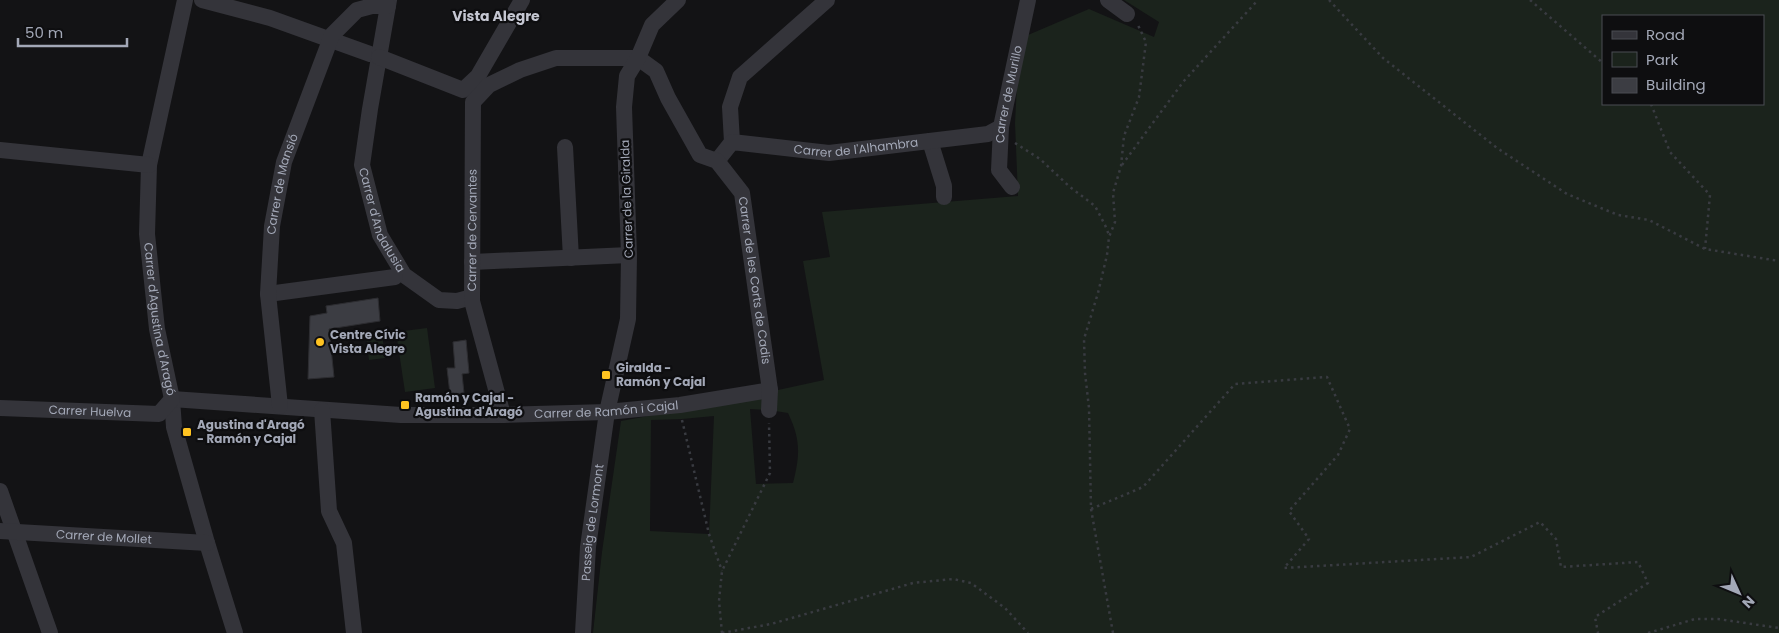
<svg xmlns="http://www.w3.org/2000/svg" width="1779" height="633" font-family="Poppins,sans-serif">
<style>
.green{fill:#1b231c;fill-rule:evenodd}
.building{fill:#3c3d43;stroke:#2d2d31}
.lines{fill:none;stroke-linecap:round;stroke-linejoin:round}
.path{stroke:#393b41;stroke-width:2.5;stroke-dasharray:2.5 4;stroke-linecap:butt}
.minor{stroke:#34343a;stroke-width:16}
.poi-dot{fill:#ffc321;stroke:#0e0e10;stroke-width:2}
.labels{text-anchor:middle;stroke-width:4.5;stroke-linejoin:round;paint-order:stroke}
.street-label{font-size:12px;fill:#a3a8b7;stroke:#0e0e10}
.poi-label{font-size:12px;font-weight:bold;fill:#a3a8b7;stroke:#0e0e10;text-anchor:start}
.neighbourhood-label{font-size:14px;font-weight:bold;fill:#c5c7d2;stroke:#0e0e10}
</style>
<rect width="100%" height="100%" fill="#131315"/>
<g class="green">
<path d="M1124,0H1779V633H593L602,552L621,421L719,403L824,380L803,261L830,257L822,212L1018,196L1015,123L1017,85L1028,35L1089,9L1154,37L1159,22ZM1603,16H1763V104H1603ZM750,409L769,410L788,413C801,440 800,455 793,483L756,484ZM714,416L709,534L650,531L651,420L682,419Z"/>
<polygon points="427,328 435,388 405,392 396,332"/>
<polygon points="382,333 385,358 369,360 366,334"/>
</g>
<g class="building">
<polygon points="378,298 380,321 329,329 334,377 308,379 310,316 327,313 326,306"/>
<polygon points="466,340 469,373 462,374 464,393 450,394 447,368 455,368 453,342"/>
</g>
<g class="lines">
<g class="path">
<polyline points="1329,0 1383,58 1497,148 1567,194 1618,215 1649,220 1705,249 1779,261"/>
<polyline points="1530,0 1603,63"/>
<polyline points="1651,104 1670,152 1710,195 1705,249"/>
<polyline points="1015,143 1040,159 1070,187 1095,206 1105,225 1109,235"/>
<polyline points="1122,165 1183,82 1258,0"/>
<polyline points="682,420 709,534 722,571"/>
<polyline points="1091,509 1143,487 1235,384 1327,377 1350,429 1338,455 1289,511 1309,539 1284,568 1471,557 1540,522 1556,539 1561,567 1638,562 1648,583 1595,617 1598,633"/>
<polyline points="722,633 771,624 913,583 953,579 971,583 1005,608 1028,633"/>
<polyline points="722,633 719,601 722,571 770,473 769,423"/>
<polyline points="1113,633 1091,509 1089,408 1085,373 1084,339 1098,293 1107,255 1109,237 1115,222 1113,193 1121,166 1124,136 1139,97 1146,42 1137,23"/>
<polyline points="1648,633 1695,619 1718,619 1779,628"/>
</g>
<g class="minor">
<path id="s1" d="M185,0L149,165L147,234L157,329L172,399L174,427L207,543L235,633"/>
<polyline points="202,0 270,18 370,54"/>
<path id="s2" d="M389,0L370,109L362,165L380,235L404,275L439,300L457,301L472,297"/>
<polyline points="1108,0 1127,14"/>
<polyline points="379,57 463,90 478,76 522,0"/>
<polyline points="930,141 944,186 944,197"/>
<polyline points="732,142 730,107 740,77 827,0"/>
<polyline points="565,147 571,258"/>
<polyline points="0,150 149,165"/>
<path id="s3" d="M717,161L732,142L829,153L988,134L1001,127"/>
<path id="s4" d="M1012,187L999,170L1001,127L1028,0"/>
<polyline points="472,262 629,255"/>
<polyline points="268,294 395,277"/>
<path id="s5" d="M172,399L401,415H503L607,412L680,405L770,390"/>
<path id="s6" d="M280,406L268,294L272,226L284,162L332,35L357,10L372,6H388"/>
<path id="s7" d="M0,408L159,414L172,399"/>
<polyline points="322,410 329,511 344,543 354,633"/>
<path id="s8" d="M503,415L472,301L473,102L489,85L520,70L556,58H638L656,71L668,98L700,155L717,161L742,193L770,390L769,410"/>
<polyline points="0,491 50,633"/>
<path id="s9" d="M0,531L207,543"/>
<path id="s10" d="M583,633L588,547L607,412L628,319L629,255L624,107L627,76L638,58L652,25L678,0"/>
</g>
</g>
<g class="poi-dot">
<circle cx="320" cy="342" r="5"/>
<rect x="601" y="370" width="10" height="10" rx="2.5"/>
<rect x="400" y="400" width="10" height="10" rx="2.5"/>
<rect x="182" y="427" width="10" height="10" rx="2.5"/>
</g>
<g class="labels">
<g class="street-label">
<text dy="4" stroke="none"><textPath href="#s4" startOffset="98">Carrer de Murillo</textPath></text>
<text dy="4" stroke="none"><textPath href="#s3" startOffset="149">Carrer de l'Alhambra</textPath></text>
<text dy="4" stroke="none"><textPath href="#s6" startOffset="224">Carrer de Mansió</textPath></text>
<text transform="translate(627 199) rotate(-92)" y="4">Carrer de la Giralda</text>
<text dy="4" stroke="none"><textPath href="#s2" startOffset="226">Carrer d'Andalusia</textPath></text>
<text dy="4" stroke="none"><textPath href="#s8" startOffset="189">Carrer de Cervantes</textPath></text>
<text dy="4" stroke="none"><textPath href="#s8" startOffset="759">Carrer de les Corts de Cadis</textPath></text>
<text dy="4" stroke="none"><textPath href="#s1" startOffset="324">Carrer d'Agustina d'Aragó</textPath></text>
<text dy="4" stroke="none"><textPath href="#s5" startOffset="435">Carrer de Ramón i Cajal</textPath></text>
<text dy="4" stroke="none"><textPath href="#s7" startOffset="90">Carrer Huelva</textPath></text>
<text dy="4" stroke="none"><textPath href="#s10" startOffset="111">Passeig de Lormont</textPath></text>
<text dy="4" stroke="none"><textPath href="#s9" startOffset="104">Carrer de Mollet</textPath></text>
</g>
<g class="poi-label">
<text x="330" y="339">Centre Cívic<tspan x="330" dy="14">Vista Alegre</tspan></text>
<text x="616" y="372">Giralda -<tspan x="616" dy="14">Ramón y Cajal</tspan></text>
<text x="415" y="402">Ramón y Cajal -<tspan x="415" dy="14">Agustina d'Aragó</tspan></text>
<text x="197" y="429">Agustina d'Aragó<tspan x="197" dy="14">- Ramón y Cajal</tspan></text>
</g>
<g class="neighbourhood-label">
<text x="496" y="21">Vista Alegre</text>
</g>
</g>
<rect x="1602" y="15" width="162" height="90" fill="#0e0e10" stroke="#4a4c53"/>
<rect x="1612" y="31" width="25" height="8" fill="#34343a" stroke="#4a4c53"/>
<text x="1646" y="40" font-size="15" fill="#a3a8b7">Road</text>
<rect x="1612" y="52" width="25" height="15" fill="#1b231c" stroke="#4a4c53"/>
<text x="1646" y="65" font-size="15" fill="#a3a8b7">Park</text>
<rect x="1612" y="78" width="25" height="15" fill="#3c3d43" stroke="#4a4c53"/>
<text x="1646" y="90" font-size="15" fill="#a3a8b7">Building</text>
<g transform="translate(1739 593) rotate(134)" stroke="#0e0e10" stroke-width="4" paint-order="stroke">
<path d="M0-4L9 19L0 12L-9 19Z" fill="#a3a8b7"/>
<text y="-8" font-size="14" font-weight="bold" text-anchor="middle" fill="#a3a8b7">N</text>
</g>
<path d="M18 38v8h109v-8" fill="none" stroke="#a3a8b7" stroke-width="2.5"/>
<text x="25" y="38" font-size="15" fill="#a3a8b7" stroke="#0e0e10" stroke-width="4" paint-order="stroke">50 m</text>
</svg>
